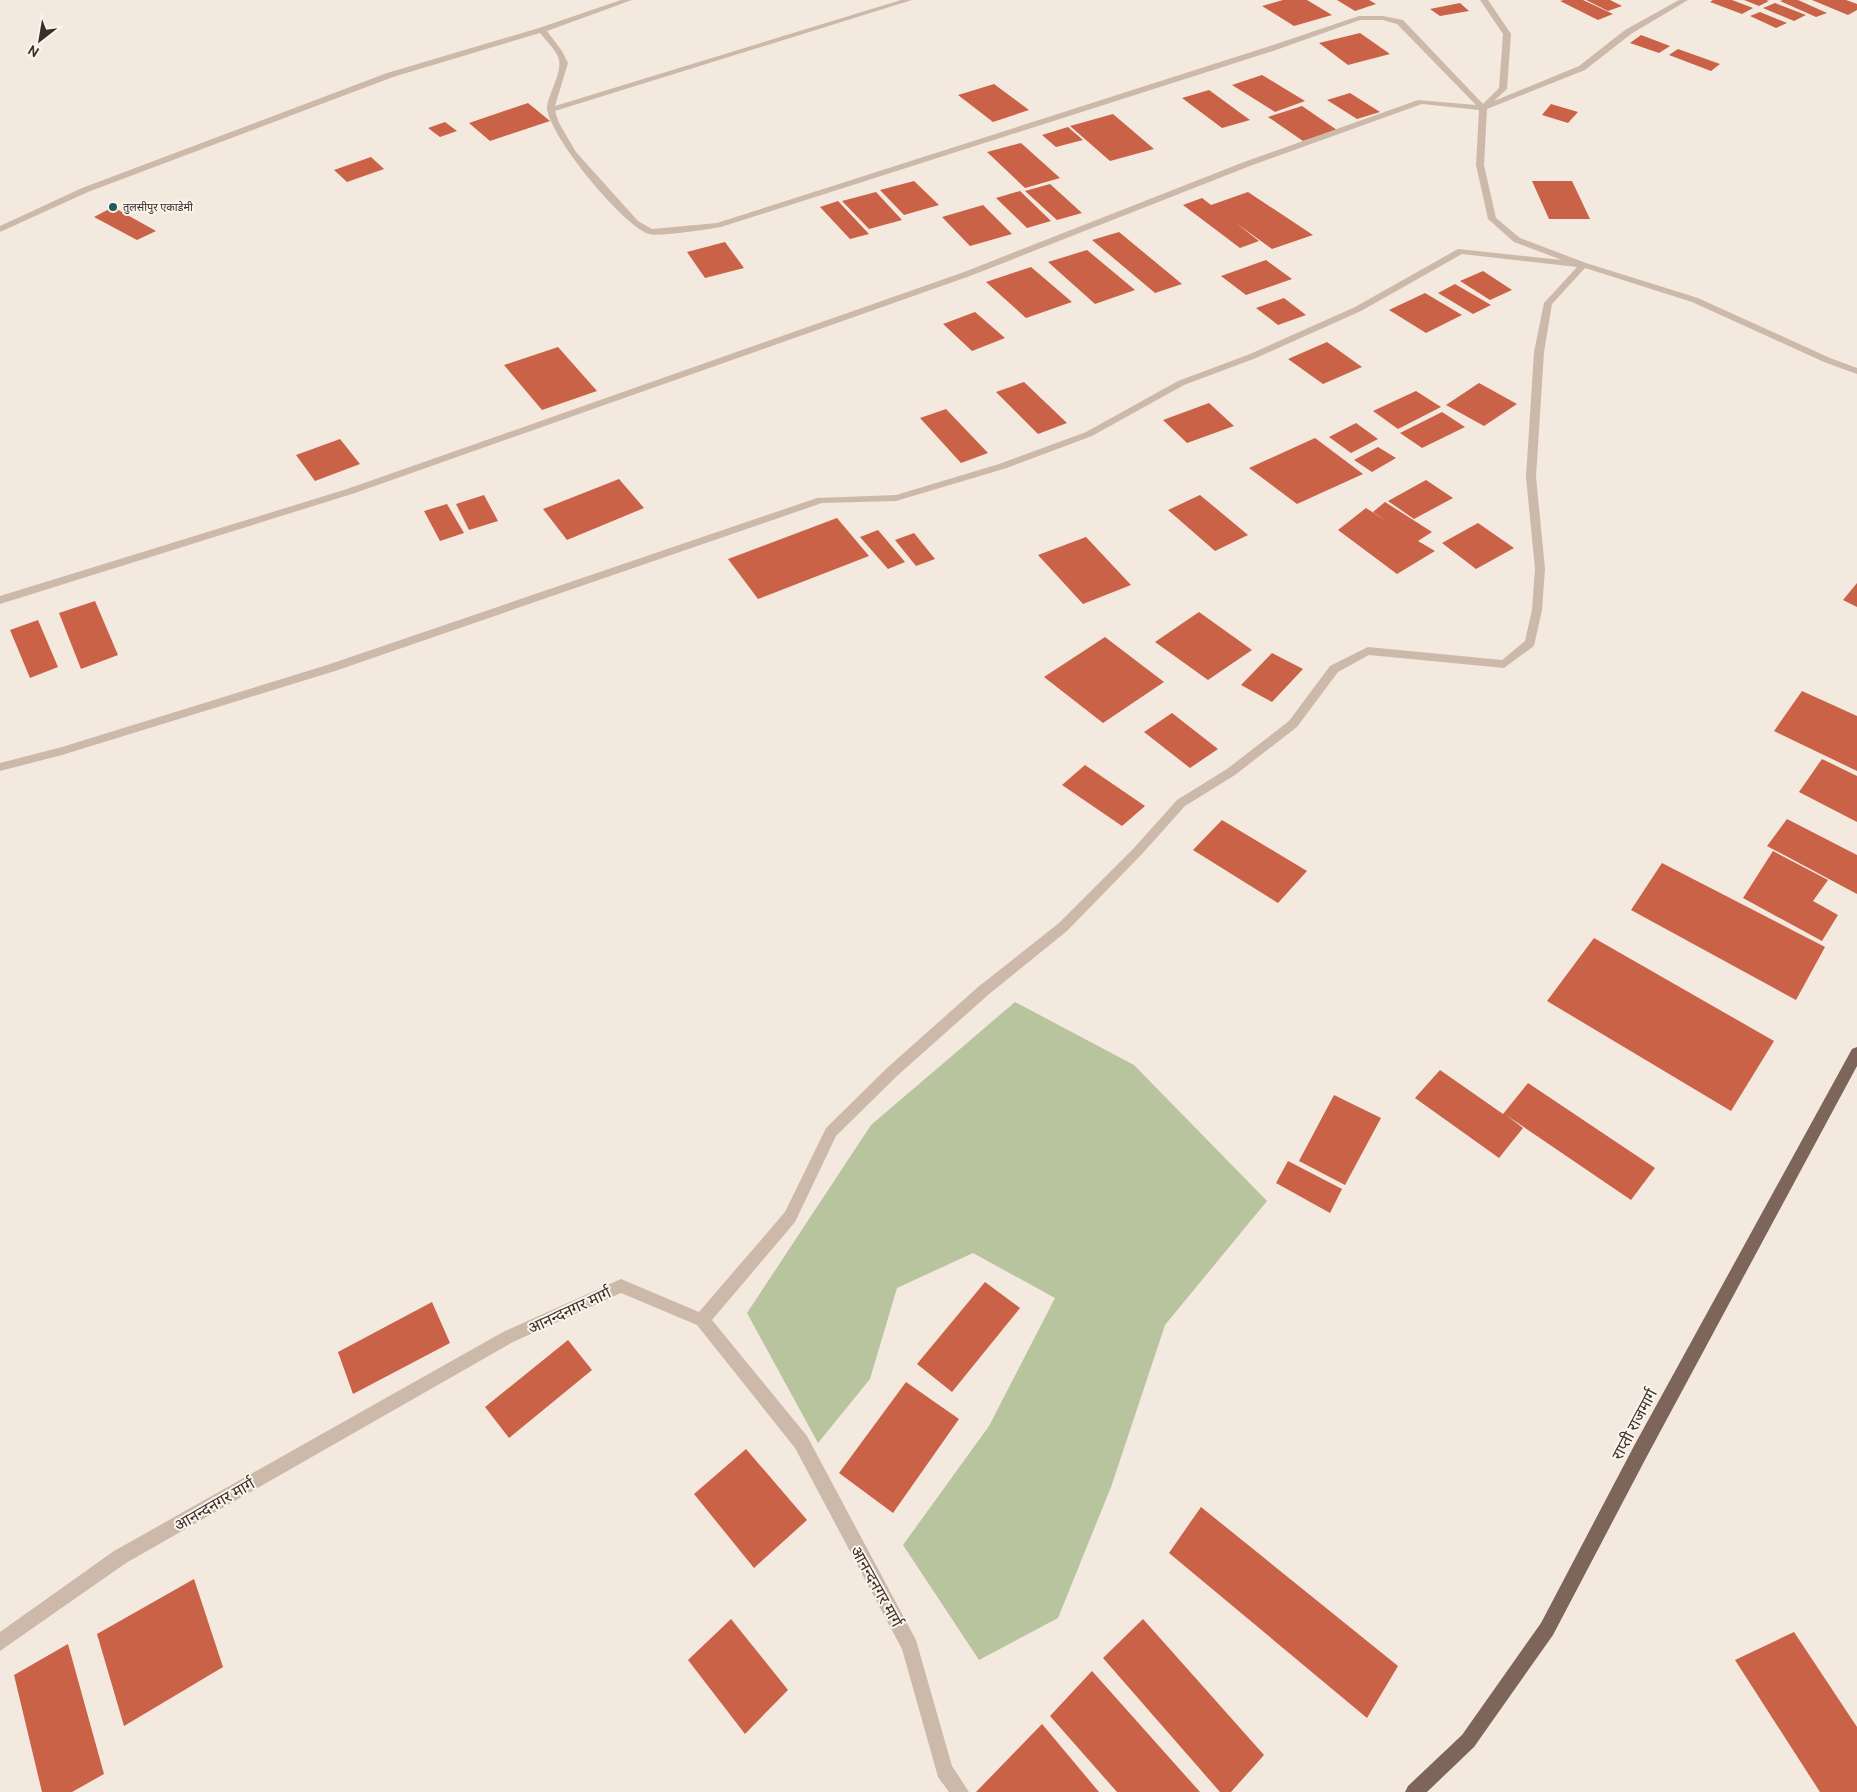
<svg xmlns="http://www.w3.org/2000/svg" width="1857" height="1792" font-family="Cabin,'Noto Sans Devanagari',sans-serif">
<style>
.green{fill:#b8c49e}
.building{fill:#ca6247}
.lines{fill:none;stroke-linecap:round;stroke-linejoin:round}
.minor{fill:#cdb9aa;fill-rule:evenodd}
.major{fill:#7d655a;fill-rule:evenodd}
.poi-dot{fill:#1d5c5e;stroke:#fbf4ec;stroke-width:2}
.labels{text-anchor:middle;stroke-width:4;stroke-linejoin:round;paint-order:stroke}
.far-poi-label{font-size:11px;fill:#3a2e2a;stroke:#fbf4ec;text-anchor:start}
.near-street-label{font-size:16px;fill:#3a2e2a;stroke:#fbf4ec}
</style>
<rect width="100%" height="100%" fill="#f4e9df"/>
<polygon class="green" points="1015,1002 1134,1065 1267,1201 1165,1325 1111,1487 1058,1618 979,1660 903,1545 989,1426 1055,1298 973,1253 897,1288 870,1379 818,1443 747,1313 871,1125"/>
<g class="building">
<polygon points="1283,0 1307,0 1332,15 1294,26 1262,6"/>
<polygon points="1337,0 1369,0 1376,4 1355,11"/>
<polygon points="1564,0 1583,0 1613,14 1598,20 1560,1"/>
<polygon points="1586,0 1610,0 1622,6 1608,11"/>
<polygon points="1713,0 1732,0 1753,8 1742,14 1710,2"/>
<polygon points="1744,0 1766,0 1769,1 1759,6"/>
<polygon points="1783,0 1798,0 1827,13 1816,17 1780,1"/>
<polygon points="1812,0 1846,0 1857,4 1857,10 1848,15"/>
<polygon points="1460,3 1469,11 1440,16 1430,9"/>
<polygon points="1775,3 1806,15 1794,21 1763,8"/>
<polygon points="1760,12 1787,23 1776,28 1750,16"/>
<polygon points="1360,33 1390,54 1348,65 1319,43"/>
<polygon points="1641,35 1670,46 1659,53 1630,43"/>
<polygon points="1678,49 1720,64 1711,71 1669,55"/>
<polygon points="1262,75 1305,101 1275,112 1232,85"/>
<polygon points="994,84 1029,110 993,122 958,95"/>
<polygon points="1209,90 1250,120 1222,128 1182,98"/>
<polygon points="1350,93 1380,112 1357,119 1327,100"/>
<polygon points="528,103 550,121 490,141 469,123"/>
<polygon points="1551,104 1578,112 1568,123 1542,115"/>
<polygon points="1302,106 1337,130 1303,141 1268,117"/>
<polygon points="1113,114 1154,149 1110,161 1070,126"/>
<polygon points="445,122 457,131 440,137 428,128"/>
<polygon points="1068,127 1083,140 1056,147 1042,135"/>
<polygon points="1021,143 1060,178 1025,188 987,152"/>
<polygon points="371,157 384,169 347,182 334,170"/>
<polygon points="914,181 939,205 904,215 880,190"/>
<polygon points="1532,181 1572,181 1590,219 1549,219"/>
<polygon points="1050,184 1082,213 1057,220 1025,191"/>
<polygon points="1020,191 1051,221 1027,228 996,198"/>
<polygon points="876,192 902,220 869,229 842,201"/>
<polygon points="1248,192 1313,235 1272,249 1236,223 1259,241 1240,248 1183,205 1202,198 1211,205"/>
<polygon points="838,201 869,234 850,239 820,207"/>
<polygon points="983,205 1012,234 970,246 942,217"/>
<polygon points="113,207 156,231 137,240 94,217"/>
<polygon points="1119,232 1182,284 1155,293 1092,240"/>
<polygon points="725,242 744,268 705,278 687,252"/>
<polygon points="1087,250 1135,290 1095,304 1048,262"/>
<polygon points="1266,260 1292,279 1246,295 1221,276"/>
<polygon points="1031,267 1072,302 1026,318 986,282"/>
<polygon points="1483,271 1512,290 1490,300 1460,281"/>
<polygon points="1455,284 1491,305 1473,314 1438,293"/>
<polygon points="1425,293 1462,315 1426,333 1389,310"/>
<polygon points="1284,298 1306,315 1278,325 1256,308"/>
<polygon points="975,312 1005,338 972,351 943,324"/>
<polygon points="1327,342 1362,367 1323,384 1288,359"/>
<polygon points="558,347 597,391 542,410 504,365"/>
<polygon points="1024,382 1067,423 1038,434 996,392"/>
<polygon points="1479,383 1517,404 1484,426 1446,405"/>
<polygon points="1416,391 1441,407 1398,429 1373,411"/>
<polygon points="1209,403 1234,426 1187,443 1163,420"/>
<polygon points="946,409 988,453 961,463 920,418"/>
<polygon points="1442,412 1465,427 1422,448 1400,433"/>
<polygon points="1356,423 1378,439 1351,453 1329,437"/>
<polygon points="1315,438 1363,474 1297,504 1249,468"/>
<polygon points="340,439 360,464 315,481 296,455"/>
<polygon points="1378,447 1396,458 1372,472 1354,460"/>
<polygon points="619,479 644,508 567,540 543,509"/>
<polygon points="1426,480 1453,498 1414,519 1388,501"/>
<polygon points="484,495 498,521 469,530 456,504"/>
<polygon points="1200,495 1248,535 1215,551 1168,510"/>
<polygon points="1385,502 1432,532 1418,541 1435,551 1397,574 1338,530 1366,508 1388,522 1373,512"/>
<polygon points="447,504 464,533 440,541 424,511"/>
<polygon points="837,518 869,556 758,599 728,559"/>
<polygon points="1478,523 1514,548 1476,569 1442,543"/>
<polygon points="878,530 905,562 888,569 860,537"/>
<polygon points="914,533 935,559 916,566 895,540"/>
<polygon points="1086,537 1131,585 1083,604 1038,555"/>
<polygon points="1857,583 1857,607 1843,600"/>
<polygon points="95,601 118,655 81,669 59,613"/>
<polygon points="1199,612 1252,650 1208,680 1155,642"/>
<polygon points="38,620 58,667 30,678 10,630"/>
<polygon points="1105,637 1164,682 1103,723 1044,677"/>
<polygon points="1272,653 1303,669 1272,702 1241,685"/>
<polygon points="1802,691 1857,716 1857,771 1774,731"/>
<polygon points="1172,713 1218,749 1190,768 1144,732"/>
<polygon points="1822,759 1857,776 1857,822 1799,792"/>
<polygon points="1085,765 1145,806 1122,826 1062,785"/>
<polygon points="1787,819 1857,855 1857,894 1767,846"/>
<polygon points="1222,820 1307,871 1278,903 1193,850"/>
<polygon points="1773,851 1828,880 1813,901 1838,915 1822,941 1743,898"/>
<polygon points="1662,863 1825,947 1796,1000 1631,910"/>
<polygon points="1594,938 1774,1041 1731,1111 1547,1001"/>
<polygon points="1440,1070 1503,1114 1528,1083 1655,1168 1631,1200 1506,1115 1523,1128 1499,1158 1415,1098"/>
<polygon points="1334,1095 1381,1118 1345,1185 1299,1161"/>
<polygon points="1288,1161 1342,1189 1330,1213 1276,1183"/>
<polygon points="985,1282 1020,1308 952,1392 917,1364"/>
<polygon points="432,1302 450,1343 353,1394 338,1352"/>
<polygon points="568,1340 592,1370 509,1438 485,1407"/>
<polygon points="906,1382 959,1419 893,1513 839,1473"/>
<polygon points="746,1449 807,1520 754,1568 694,1494"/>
<polygon points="1201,1507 1398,1666 1367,1718 1169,1553"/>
<polygon points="194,1579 223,1667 124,1726 97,1634"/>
<polygon points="731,1619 788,1690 745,1734 688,1660"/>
<polygon points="1143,1619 1264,1755 1231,1792 1220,1792 1103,1658"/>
<polygon points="1794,1632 1857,1727 1857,1792 1820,1792 1735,1660"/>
<polygon points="68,1644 104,1774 72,1792 42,1792 14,1675"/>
<polygon points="1092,1671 1200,1792 1117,1792 1050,1716"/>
<polygon points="1042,1724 1099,1792 976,1792"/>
</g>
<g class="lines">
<path class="minor" d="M621,0H632L547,31L562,51L568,63L555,106L901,0H912L555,111L559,123L576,152L638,221L652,229L717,223L1270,46L1359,16H1383L1403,20L1483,104L1499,88L1503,34L1480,0H1488L1511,34L1507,89L1494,101L1579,66L1625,30L1679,0H1688L1631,34L1585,70L1487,109L1484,165L1496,218L1520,238L1586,263L1698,298L1830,358L1857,368V374L1824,362L1692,302L1585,268L1552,304L1544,352L1536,477L1545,569L1542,610L1534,646L1504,668L1369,655L1338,672L1297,727L1235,775L1185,806L1142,854L1067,931L988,995L897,1076L836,1136L795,1222L712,1320L807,1436L916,1640L952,1766L969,1792H949L938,1777L902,1649L795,1448L697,1325L621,1293L513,1342L126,1563L0,1651V1632L114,1551L503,1332L621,1279L699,1312L785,1212L826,1128L887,1068L978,987L1059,923L1134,848L1177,800L1227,769L1289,721L1330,666L1368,647L1502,660L1525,641L1532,610L1535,569L1526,477L1534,352L1544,303L1577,267L1462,254L1361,311L1256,358L1184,385L1092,436L1007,468L896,501L822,503L335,671L62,755L0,771V763L62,747L327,665L817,498L896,495L999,464L1086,432L1178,381L1250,354L1355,307L1458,249L1562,260L1514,242L1488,219L1476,165L1479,110L1422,104L1250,166L970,276L355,493L0,604V596L347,489L964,272L1244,162L1418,100L1476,105L1397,24L1383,20H1360L1276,50L721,227C710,229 658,237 649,234C623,226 549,136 547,108C547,102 550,96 552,90C565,58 561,58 540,33L393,77L88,192L0,232V226L82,188L387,73L539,28Z"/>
<polygon class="major" points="1857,1047 1857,1066 1646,1458 1553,1635 1474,1747 1427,1792 1405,1792 1408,1786 1462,1735 1541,1623 1634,1446 1852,1049"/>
</g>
<circle class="poi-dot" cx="113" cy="207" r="5"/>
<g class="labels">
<g class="far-poi-label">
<text x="123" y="211">तुलसीपुर एकाडेमी</text>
</g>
<g class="near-street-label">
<text transform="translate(569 1310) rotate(-25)" y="6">आनन्दनगर मार्ग</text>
<text transform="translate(1634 1424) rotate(-62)" y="6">राप्ती राजमार्ग</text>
<text transform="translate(214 1504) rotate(-30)" y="6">आनन्दनगर मार्ग</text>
<text transform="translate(877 1586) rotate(61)" y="6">आनन्दनगर मार्ग</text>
</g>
</g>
<g transform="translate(40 40) rotate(211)" stroke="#fbf4ec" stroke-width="4" paint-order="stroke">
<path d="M0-4L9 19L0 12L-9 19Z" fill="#3a2e2a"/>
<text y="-8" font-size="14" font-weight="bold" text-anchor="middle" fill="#3a2e2a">N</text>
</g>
</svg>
